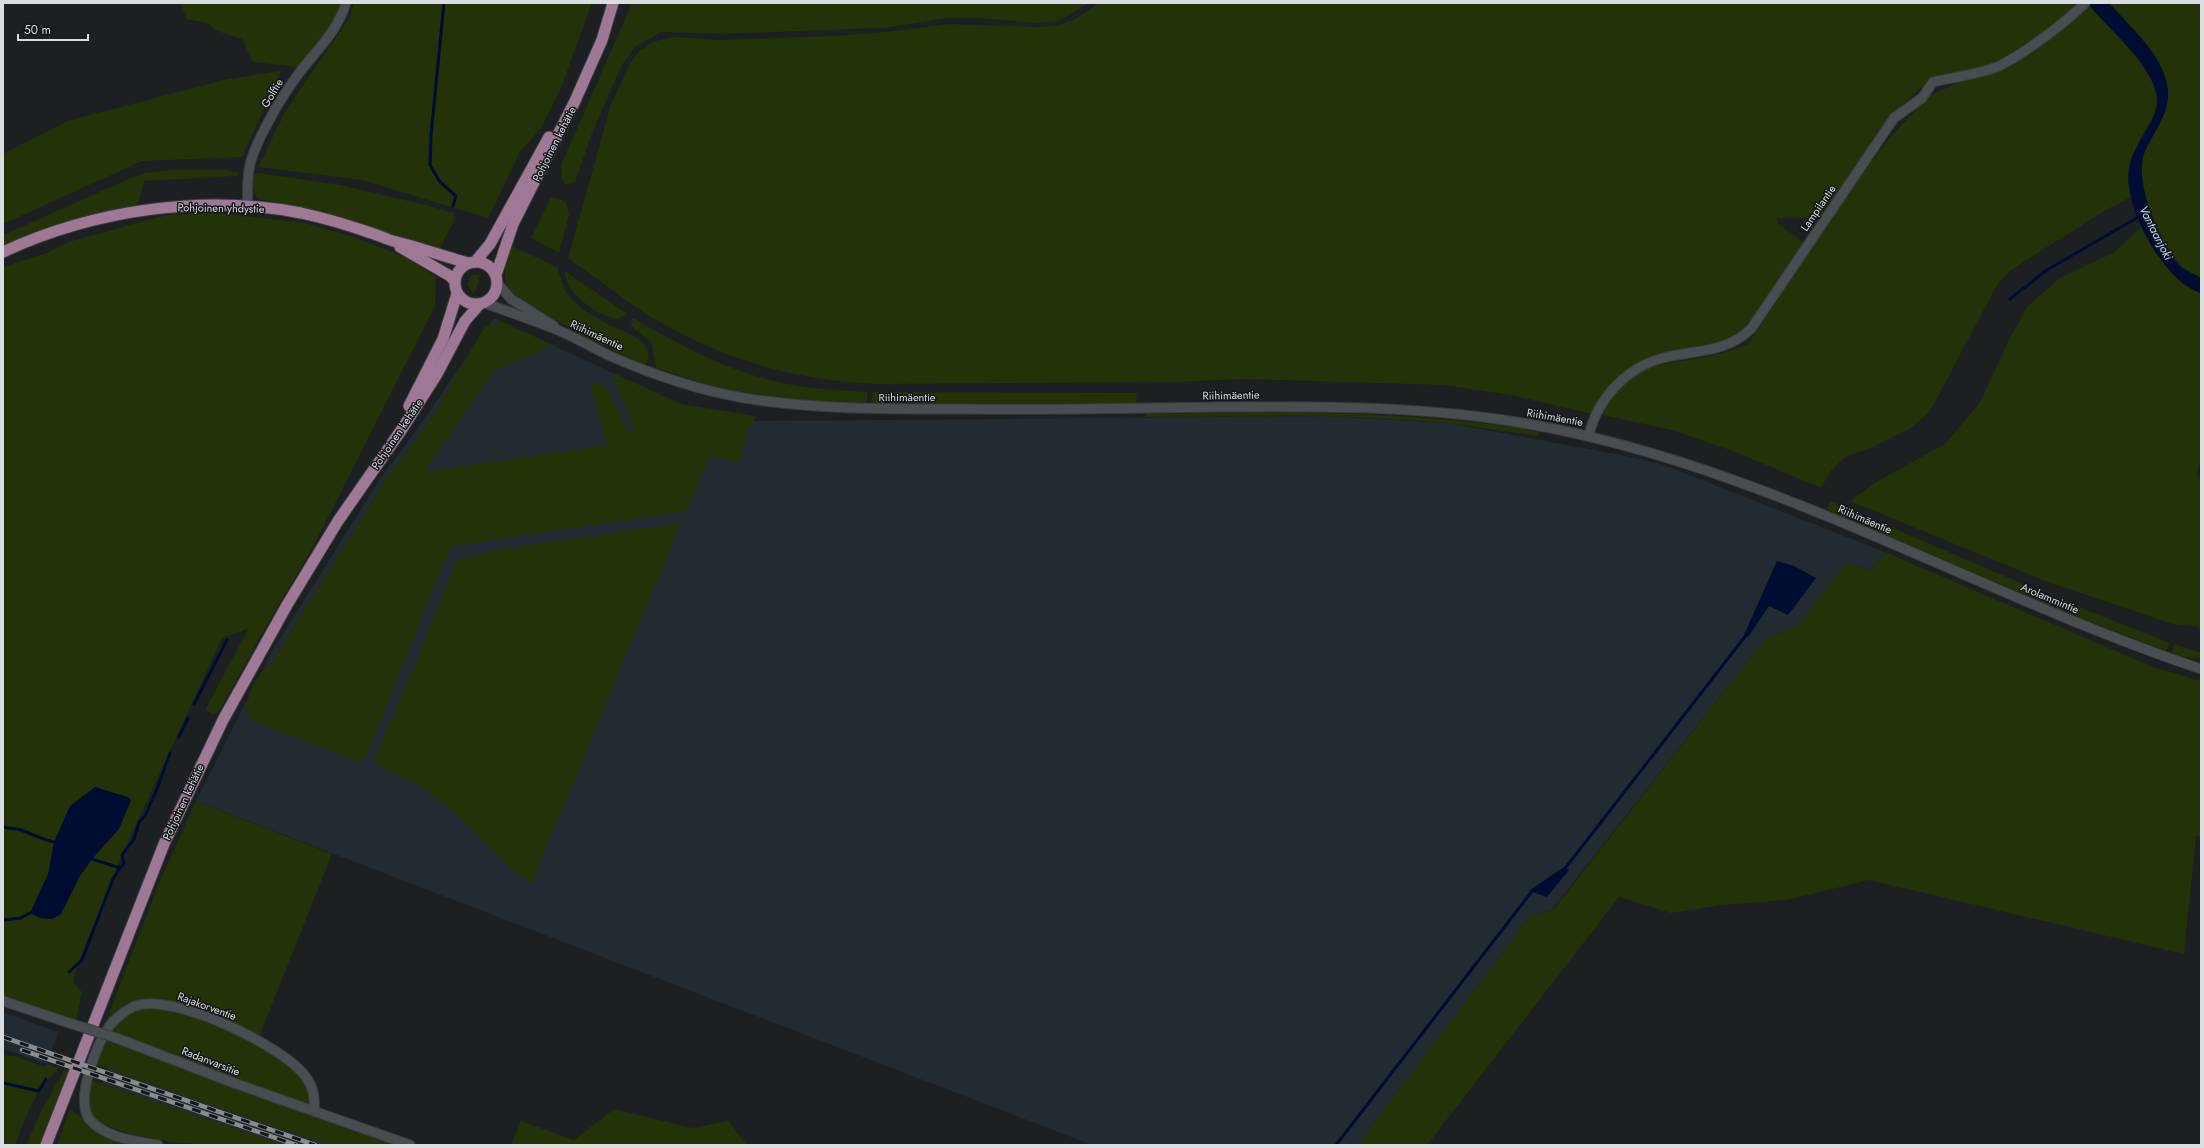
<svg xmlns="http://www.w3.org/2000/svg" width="2204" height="1148" font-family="Jost,sans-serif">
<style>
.built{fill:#222a32}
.green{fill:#233207}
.water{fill:#010c33}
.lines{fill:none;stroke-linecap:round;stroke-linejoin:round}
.stream{stroke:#010c33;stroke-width:3}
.minor-casing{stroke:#393c3f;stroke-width:11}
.major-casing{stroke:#393c3f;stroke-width:13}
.minor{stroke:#484d51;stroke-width:9}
.major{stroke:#9f7895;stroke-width:11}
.rail-casing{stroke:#898c8e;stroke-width:4.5}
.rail{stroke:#13161a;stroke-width:3;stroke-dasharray:9;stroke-linecap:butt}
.minor-bridge-casing{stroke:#393c3f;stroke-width:11;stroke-linecap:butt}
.minor-bridge{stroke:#484d51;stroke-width:9}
.labels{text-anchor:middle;stroke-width:3;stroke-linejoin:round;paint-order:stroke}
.street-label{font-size:11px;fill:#dadddf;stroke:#13161a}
.water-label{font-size:12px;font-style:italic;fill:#bcd2fe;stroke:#13161a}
</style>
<rect width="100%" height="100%" fill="#1c2023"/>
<g class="built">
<polygon points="494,318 708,417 751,421 1326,416 1448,423 1616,454 1664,465 1885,552 1872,570 1846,564 1797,626 1765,639 1552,910 1530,916 1357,1145 1092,1145 196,801 271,653 378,482 417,429"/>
<polygon points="3,1012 58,1032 47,1064 3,1049"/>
<polygon points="114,1051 384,1145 283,1145 102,1084"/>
</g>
<g class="green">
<path d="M181,3H342C332,28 315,47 298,67L253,62L242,39L217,31L207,23L187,19L180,4Z"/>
<polygon points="354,3 592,3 560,91 541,128 520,152 488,218 362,180 258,167 286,110 350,17"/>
<polygon points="632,3 1089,3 1059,21 1035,23 979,18 947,18 884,28 853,29 725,34 661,32 635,47 622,65 592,133 575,182 566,185 561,176 562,163"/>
<path d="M1099,3H2082L2032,42L1997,64L1934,79L1921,87L1887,122L1824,217L1777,218V223L1805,243L1744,333L1735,339L1637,365L1592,414L1511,395L1444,385L1244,379L1178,382L878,384C790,381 711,356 637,308C614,292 591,274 568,258L611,104L630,63L640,50L656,41L672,37L721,40L833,36L886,32L950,24L1040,27L1058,25L1074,20Z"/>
<polygon points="2109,3 2201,3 2201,278 2182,267 2164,242 2147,205 2141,180 2143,155 2167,109 2155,55"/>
<path d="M2089,5C2108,26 2169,81 2156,112C2152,122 2143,131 2139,141C2132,157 2128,180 2131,197L2104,211L2011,270L1997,285L1929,413L1909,429L1873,447L1845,457L1830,472L1821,488L1733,451L1672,430L1598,414C1610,399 1622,383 1639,373C1657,362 1681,362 1701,358C1718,355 1733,350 1748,344L1850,190L1887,141L1929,96L1962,81L2000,71L2077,17Z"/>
<polygon points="281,71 242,157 142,161 3,224 3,154 67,121 228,79"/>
<polygon points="171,170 227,170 240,173 238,176 144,181 139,201 135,205 3,246 3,235 131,178 145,173"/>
<path d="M259,173L340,185L426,205L453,213L454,220L439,250L353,221L301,207L261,200C251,194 252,184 254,174Z"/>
<polygon points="551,197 565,201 569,214 559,253 531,238"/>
<polygon points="221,213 305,223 353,237 405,257 436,277 435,306 311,551 269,621 222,706 217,713 212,714 205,710 248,629 222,638 122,855 77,966 73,982 82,992 76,1020 62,1015 61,1018 3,998 3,267 47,253 68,242 167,215"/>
<path d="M2141,227C2156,251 2172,285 2201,293V458L2197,473L2201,482V632L2195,626L2173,624L2045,581L1850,501L1878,481L1945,444L1979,404L2010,338L2028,306L2061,277L2115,252Z"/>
<path d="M513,245L517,251L521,250L558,268C561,282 566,296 578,305C587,313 599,319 609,325C624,332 655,339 647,362L644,364L639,362L582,336L512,293C499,279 506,261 513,245Z"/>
<path d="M565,271L626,313C617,331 563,296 565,271Z"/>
<polygon points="473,274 480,275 476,291 472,293 467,284"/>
<path d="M632,319H635C685,348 737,376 794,385C819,390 843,390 867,392V400C861,409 743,393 726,389C703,383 680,376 656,368L651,342L631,326Z"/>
<polygon points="503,322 550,344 546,348 494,371 424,472 607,445 591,386 595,381 605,386 630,433 636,431 611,372 681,404 756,416 753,424 747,428 740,462 710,456 686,511 458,545 448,551 366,757 357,761 251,720 246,706 253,684 276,656 383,484 432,417 485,326"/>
<polygon points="873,392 1136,393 1137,397 1135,403 1117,403 887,404 871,404"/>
<path d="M1265,412C1357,413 1448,416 1539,431V436L1448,423L1390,419L1326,416L1144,417L1146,414Z"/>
<polygon points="1830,501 2053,597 2054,598 2049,605 1827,510"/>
<path d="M681,523L531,884C493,855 463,815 423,788C409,779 391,773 376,765L375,758L417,660L456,561L496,550Z"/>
<polygon points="1885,552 2153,667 2201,681 2201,837 2196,836 2184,954 1869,880 1787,900 1722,905 1671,913 1619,897 1427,1145 1357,1145 1530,916 1553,910 1765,639 1797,626 1846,564 1872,570"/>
<polygon points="2058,599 2170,643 2166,651 2058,609 2055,606"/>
<polygon points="2174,644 2201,653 2201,658 2183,657 2172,653"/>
<path d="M196,801L332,854L259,1037C242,1030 225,1023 208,1016C172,1002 132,985 105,1024L159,883Z"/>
<polygon points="144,1006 191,1014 236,1033 288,1062 306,1083 311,1101 304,1105 109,1031 121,1017"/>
<polygon points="106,1040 358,1133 365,1133 399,1145 332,1145 268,1125 95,1064"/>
<path d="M3,1055L14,1056L45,1067L47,1064L58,1068C55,1076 47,1078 42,1086C30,1105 23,1124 15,1145H3Z"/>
<polygon points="64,1070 68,1072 39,1145 26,1145 40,1114"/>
<path d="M91,1080L283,1145C227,1145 171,1148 118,1130C110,1127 100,1123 93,1117C84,1110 87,1090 91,1080Z"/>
<polygon points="70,1109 88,1123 145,1145 57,1145"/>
<polygon points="614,1109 693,1128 728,1121 746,1144 749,1145 511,1145 521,1121 574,1140"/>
</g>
<g class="water">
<path d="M2087,3H2109L2114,8C2133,30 2161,54 2167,84C2173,111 2153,131 2144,154C2134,180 2160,251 2182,268C2188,272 2195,274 2201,278V293C2163,282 2119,201 2130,163C2136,142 2160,116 2157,97C2153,64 2107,28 2087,3Z"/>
<polygon points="1777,561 1794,566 1816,578 1788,615 1769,606 1748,637 1744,635"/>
<polygon points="95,787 128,797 131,800 119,829 92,859 80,876 61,914 52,919 40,918 30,913 48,874 54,842 70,806"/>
<polygon points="1564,867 1569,870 1547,897 1529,891"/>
</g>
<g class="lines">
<g class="stream">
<polyline points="444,3 431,135 430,165 440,182 456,196 453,206"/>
<polyline points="2010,299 2047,270 2140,216"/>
<polyline points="194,704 227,640"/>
<polyline points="179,737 188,718"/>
<path d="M3,827C9,829 15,828 21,830C33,834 42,840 54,842"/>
<polyline points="120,868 124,864 122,855 134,839 139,822 145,816 157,789 170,753"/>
<polyline points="1563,871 1747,634"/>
<polyline points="3,920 21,918 30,913"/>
<polyline points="69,972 82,960 113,879 120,868 92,859"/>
<polyline points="3,1083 39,1091 46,1079"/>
<polyline points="1336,1145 1533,890"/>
</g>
<defs>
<g id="minor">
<path d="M247,207C248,195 247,182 249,170C252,146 282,96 297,76C315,51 337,33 346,3"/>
<polyline points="498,284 511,299 554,326"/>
<path d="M484,303C510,312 535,321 560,331C576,338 592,347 608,355C651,374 698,390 744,398C818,410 893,409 967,409C1051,410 1134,408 1218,407C1313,406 1409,406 1504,420C1753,457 1965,590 2201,669"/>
<path d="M1589,435C1597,399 1627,367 1663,358C1697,349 1724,354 1751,329L1894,118L1922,98L1933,82C1951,78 1984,73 1999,66C2024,54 2065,23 2085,3"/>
<polyline points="3,1001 60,1020"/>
<polyline points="119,1039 234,1083 410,1145"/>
<path d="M158,1145C136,1141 106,1138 90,1120C74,1101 97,1041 111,1024C118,1016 126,1010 135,1006C172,992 284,1046 306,1077C314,1088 315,1098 314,1111"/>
</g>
<g id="major">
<polyline points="400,247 450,276 455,281"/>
<path d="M3,252C93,210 203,194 301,213C324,218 348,225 371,233C378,235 386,239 393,241C418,247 443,256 468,263"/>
<circle cx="476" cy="283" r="21"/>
<polyline points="475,262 490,244 549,137"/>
<polyline points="496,275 513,224 575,101 602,40 613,3"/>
<polyline points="409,406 443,339 457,294"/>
<polyline points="46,1145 164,844 223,720 287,605 338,521 402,429 437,374 465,321 479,305"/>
</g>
</defs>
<use href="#minor" class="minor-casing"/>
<use href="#major" class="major-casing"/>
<use href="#minor" class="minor"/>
<use href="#major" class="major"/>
<defs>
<g id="rail">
<polyline points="3,1037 315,1145"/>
<polyline points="22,1050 296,1145"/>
</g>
</defs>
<use href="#rail" class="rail-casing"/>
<use href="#rail" class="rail"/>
<defs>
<polyline id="minor-bridge" points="60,1020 119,1039"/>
</defs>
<use href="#minor-bridge" class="minor-bridge-casing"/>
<use href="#minor-bridge" class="minor-bridge"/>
</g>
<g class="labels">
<g class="street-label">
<text transform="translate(272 93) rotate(-59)" y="4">Golftie</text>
<text transform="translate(554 144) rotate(-63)" y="4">Pohjoinen kehätie</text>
<text transform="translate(221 208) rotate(1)" y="4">Pohjoinen yhdystie</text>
<text transform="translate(1818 208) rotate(-56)" y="4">Lampilantie</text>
<text transform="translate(597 335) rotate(25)" y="4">Riihimäentie</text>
<text transform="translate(1231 395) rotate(-1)" y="4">Riihimäentie</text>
<text x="907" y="401">Riihimäentie</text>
<text transform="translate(1555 417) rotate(10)" y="4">Riihimäentie</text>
<text transform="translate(397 434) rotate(-56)" y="4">Pohjoinen kehätie</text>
<text transform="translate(1865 519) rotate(23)" y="4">Riihimäentie</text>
<text transform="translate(2050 598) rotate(23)" y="4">Arolammintie</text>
<text transform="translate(183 802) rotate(-65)" y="4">Pohjoinen kehätie</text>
<text transform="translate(207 1006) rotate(20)" y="4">Rajakorventie</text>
<text transform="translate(211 1061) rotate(21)" y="4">Radanvarsitie</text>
</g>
<g class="water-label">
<text transform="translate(2156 233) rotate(63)" y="4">Vantaanjoki</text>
</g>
</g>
<rect width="2204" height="1148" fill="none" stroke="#dadddf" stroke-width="8"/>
<path d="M18 34v6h70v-6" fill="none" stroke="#dadddf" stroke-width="2"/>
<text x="24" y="34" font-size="12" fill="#dadddf" stroke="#13161a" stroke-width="3" paint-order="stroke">50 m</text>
</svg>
